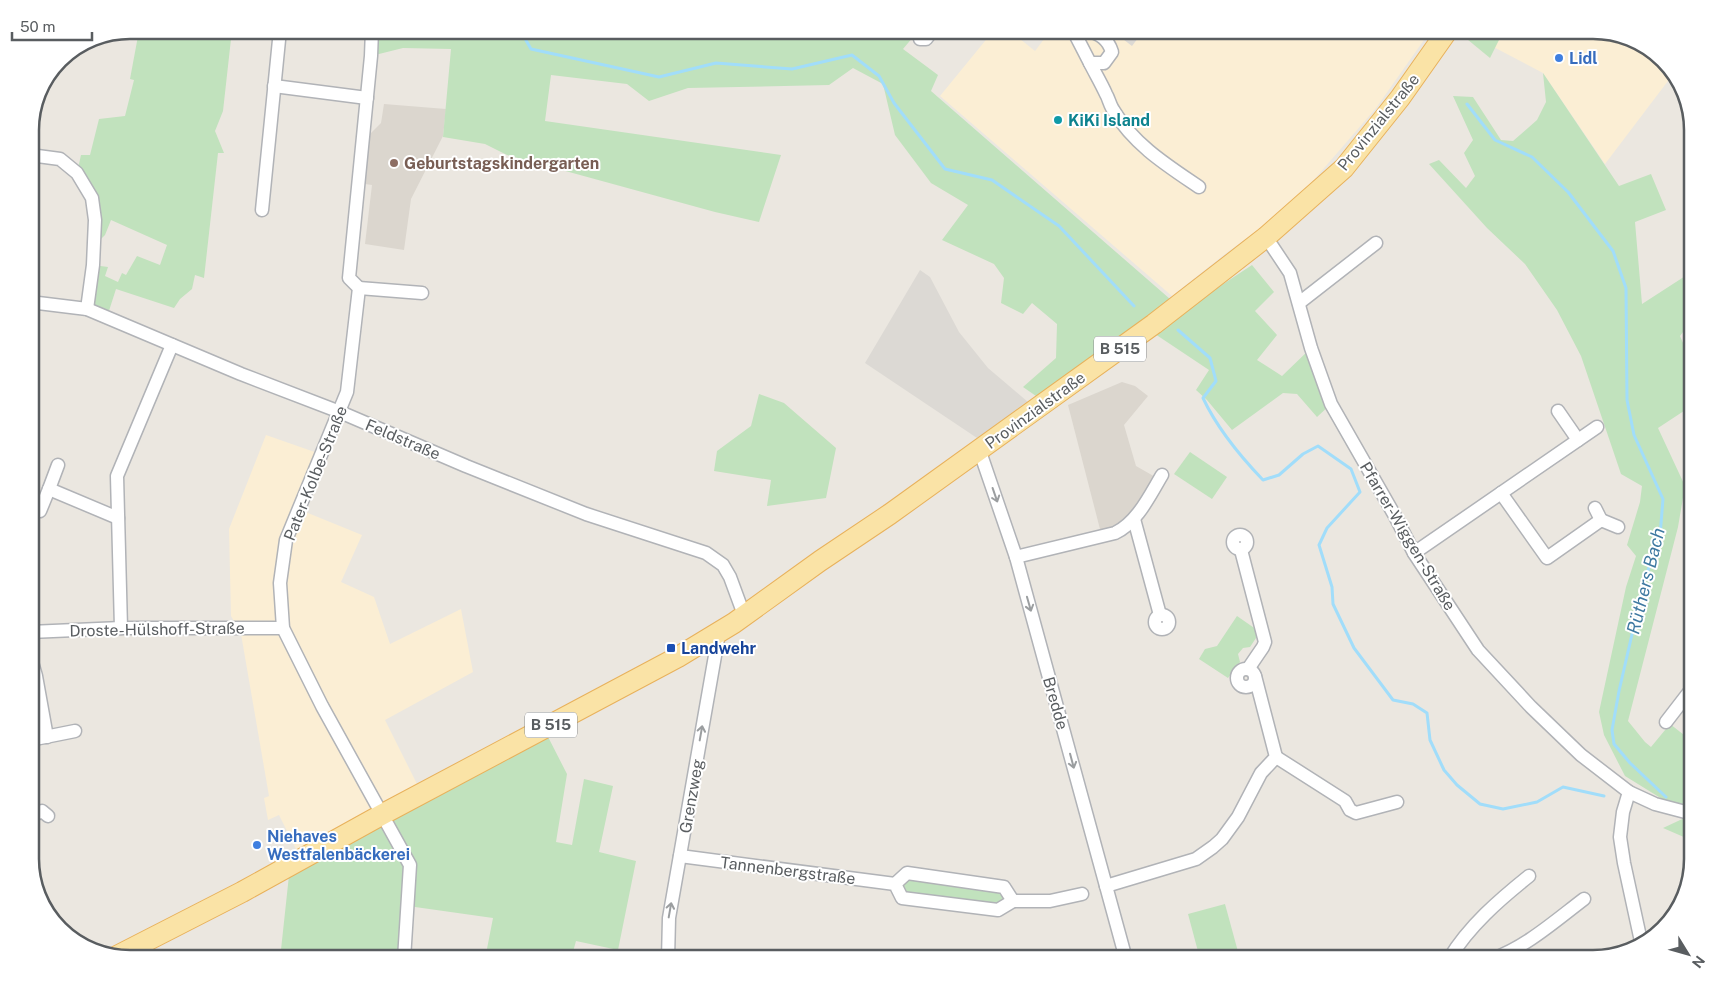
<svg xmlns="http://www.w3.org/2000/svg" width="1723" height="989" font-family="'Public Sans',sans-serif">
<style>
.commercial{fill:#fbeed4}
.industrial{fill:#dcd9d4}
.education{fill:#dbd6ce}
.green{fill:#c1e2bd}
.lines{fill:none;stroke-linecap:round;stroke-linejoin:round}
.stream{stroke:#a1ddfa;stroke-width:3}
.minor-casing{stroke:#b1b3b7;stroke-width:15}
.primary-casing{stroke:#e8b15b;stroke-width:22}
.minor{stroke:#fff;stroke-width:12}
.primary{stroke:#fae3a6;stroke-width:20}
.oneway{stroke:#9b9ea0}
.shop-dot{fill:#3f7fe0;stroke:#fff;stroke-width:2}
.culture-dot{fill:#0f9aa8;stroke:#fff;stroke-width:2}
.education-dot{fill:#8d6e63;stroke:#fff;stroke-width:2}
.transit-dot{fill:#1a4fb4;stroke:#fff;stroke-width:2}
.labels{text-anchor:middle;stroke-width:4;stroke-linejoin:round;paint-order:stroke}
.shield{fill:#fff;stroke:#8b8e90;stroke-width:1}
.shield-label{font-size:15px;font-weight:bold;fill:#595d60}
.shop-label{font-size:16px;font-weight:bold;fill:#366cbe;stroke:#fff;text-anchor:start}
.culture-label{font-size:16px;font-weight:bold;fill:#0d838f;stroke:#fff;text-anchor:start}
.street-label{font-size:16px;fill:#595d60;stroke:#fff}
.education-label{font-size:16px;font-weight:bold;fill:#785e54;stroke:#fff;text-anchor:start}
.transit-label{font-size:16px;font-weight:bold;fill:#164399;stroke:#fff;text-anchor:start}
.water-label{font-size:18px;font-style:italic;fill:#3e79a1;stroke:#fff}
.rim{fill:none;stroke:#595d60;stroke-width:2.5}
</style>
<rect width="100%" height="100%" fill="#ebe7e0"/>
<g class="commercial">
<polygon points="994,30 1009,30 1035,51 1051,30 1431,30 1376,108 1293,204 1225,254 1172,296 940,96"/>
<polygon points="1461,30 1593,30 1643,43 1674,73 1605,164 1543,73"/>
<polygon points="266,435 326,456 303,511 362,535 341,582 374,597 390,644 461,609 473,672 385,720 417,784 297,851 279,815 268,820 264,798 269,796 241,634 231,616 229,529"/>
</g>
<g class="industrial">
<polygon points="1111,30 1144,30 1132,46"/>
<polygon points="920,270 930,277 959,332 988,368 1028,402 977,438 865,363"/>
</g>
<g class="education">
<polygon points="384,104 446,109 443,136 411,199 404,250 365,244 372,185 358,183 361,143 381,123"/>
<polygon points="1122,382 1135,386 1148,396 1124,425 1136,466 1157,478 1123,526 1101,533 1068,405"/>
</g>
<g class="green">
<polygon points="157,30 232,30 223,111 215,131 224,153 218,153 204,278 195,275 192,289 180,299 174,308 116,289 107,317 87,309 93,265 108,267 105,276 118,282 122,273 126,275 137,256 160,265 167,245 111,220 105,235 101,239 95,236 95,220 77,173 81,155 90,155 99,119 125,116 134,80 130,79 138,36 157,32"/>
<polygon points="372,30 919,30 903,49 938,75 931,91 1170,299 1181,312 1252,265 1274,292 1255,311 1277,335 1257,360 1282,376 1311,348 1331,404 1317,417 1297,394 1283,393 1232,430 1207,400 1196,390 1209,370 1140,324 1036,396 1023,387 1056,358 1057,324 1032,303 1023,314 1001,303 1004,278 994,264 942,240 968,205 931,183 895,135 883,84 853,68 829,85 688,88 649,101 627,84 551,75 545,121 781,155 759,222 715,212 507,155 485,144 443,137 451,49 403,48 371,56"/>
<polygon points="1456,30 1491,30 1501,36 1490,58"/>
<polygon points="1543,73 1619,186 1651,174 1666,210 1635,222 1642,304 1693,271 1693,319 1680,336 1693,366 1693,405 1658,428 1685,486 1678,527 1628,721 1645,742 1651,747 1670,724 1693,742 1693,807 1667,802 1625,776 1604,735 1599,712 1626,587 1636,556 1627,545 1640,502 1642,486 1621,474 1581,356 1557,310 1525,264 1487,228 1429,164 1439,160 1466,188 1475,176 1464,153 1473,140 1453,96 1473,97 1501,140 1513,141 1537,120 1546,102"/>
<polygon points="759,394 784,403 836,448 826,498 767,506 771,480 714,471 717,451 751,426"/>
<polygon points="1190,452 1227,477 1212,499 1174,474"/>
<polygon points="1237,616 1260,632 1250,647 1243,648 1238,654 1240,662 1228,678 1199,659 1205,649 1217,646"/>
<polygon points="544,729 567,774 556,842 572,845 584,779 613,786 599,852 636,861 618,950 576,941 571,959 485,959 493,918 408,906 404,959 280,959 290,866"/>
<polygon points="1693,814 1693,841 1663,828"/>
<polygon points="908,876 1002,889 1010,900 998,908 904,895 898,884"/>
<polygon points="1225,904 1240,959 1200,959 1188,914"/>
</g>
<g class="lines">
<g class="stream">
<polyline points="520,30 531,49 659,77 716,63 792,69 852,55 879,76 894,103 945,169 992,180 1059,226 1134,306"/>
<polyline points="1467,104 1495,140 1532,157 1568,192 1613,251 1626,288 1627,400 1634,435 1663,499 1660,536 1644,582 1619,691 1612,730 1614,744 1630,763 1666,797"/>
<path d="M1178,330L1210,358L1216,381L1203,398C1217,428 1240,456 1263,480L1279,475L1303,454L1318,446L1351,469L1360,492L1327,528L1319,545L1332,587L1333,604L1354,648L1393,700L1413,704L1427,713L1430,740L1444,770L1457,785L1480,804L1503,809L1537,802L1563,787L1604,796"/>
</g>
<defs>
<g id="minor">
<polyline points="372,30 371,56 349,278 359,288 347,392 286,540 280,583 283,628 322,706 410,865 404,959"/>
<path d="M1073,30L1090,63H1104L1112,52C1108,39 1100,34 1087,30"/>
<polyline points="920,39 926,39 933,30"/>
<path d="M1090,63C1095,73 1101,83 1106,94C1109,99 1110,106 1114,111C1134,145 1168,166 1199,187"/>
<polyline points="274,86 367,98"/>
<polyline points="30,155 60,159 77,173 92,198 95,220 93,265 87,309"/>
<polyline points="262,210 280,30"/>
<polyline points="1266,237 1290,273 1311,348 1331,404 1395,516 1414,553 1478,650 1531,707 1581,755 1629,792 1655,804 1693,814"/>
<polyline points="359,288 422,293"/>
<polyline points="30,302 87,309 241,374 340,412 466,466 586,514 706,553 723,565 730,577 744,615"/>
<polyline points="1299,303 1376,243"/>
<polyline points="1558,411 1578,440"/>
<polyline points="979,449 1016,557 1126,959"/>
<polyline points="58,465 49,489 118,518"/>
<polyline points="1501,493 1547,558 1601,520 1618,527"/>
<polyline points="1595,508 1601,520"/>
<polyline points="40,511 49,489"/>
<polyline points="1134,519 1160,615"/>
<circle cx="1240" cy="542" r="7"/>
<polyline points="1241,550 1265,642 1263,647 1248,669"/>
<polyline points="1414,553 1597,427"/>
<path d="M1016,557L1115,533C1137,523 1150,495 1162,475"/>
<circle cx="1162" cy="622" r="7"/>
<polyline points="121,628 117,476 172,345"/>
<polyline points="30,632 121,628 283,628"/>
<polyline points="30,655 36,676 47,737"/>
<circle cx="1246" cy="678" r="9"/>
<polyline points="1666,722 1693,687"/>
<polyline points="30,740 75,731"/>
<polyline points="1276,757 1345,801 1350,810 1356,813 1397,802"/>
<polyline points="1629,792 1623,812 1620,837 1624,863 1642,946"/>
<polyline points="30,817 42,811 48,816"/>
<polyline points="680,856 895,884 902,898 998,910 1013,901 1004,887 907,873 895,884"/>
<polyline points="1106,886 1196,859 1213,847 1222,839 1238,817 1261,773 1276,757 1255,676"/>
<polyline points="1013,901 1050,901 1082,894"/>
<polyline points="668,959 669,918 719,633"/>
<path d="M1449,959C1469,926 1499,900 1529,876"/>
<path d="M1492,959C1526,947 1555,921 1584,899"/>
</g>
<polyline id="primary" points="117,956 242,892 383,814 678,657 734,623 820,561 890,514 1154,324 1266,237 1344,168 1400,98 1448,30"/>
</defs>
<use href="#minor" class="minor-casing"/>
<use href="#primary" class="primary-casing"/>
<use href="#minor" class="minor"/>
<use href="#primary" class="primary"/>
</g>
<defs><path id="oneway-shaft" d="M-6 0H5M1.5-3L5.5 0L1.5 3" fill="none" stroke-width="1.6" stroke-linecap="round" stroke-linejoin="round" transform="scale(1.25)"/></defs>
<g class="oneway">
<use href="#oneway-shaft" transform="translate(995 495) rotate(71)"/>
<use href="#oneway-shaft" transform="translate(1029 604) rotate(74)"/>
<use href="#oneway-shaft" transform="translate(701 733) rotate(-80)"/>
<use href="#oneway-shaft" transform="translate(1072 761) rotate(75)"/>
<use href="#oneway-shaft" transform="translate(670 910) rotate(-80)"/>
</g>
<g class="shop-dot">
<circle cx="1559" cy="58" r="5"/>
<circle cx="257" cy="845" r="5"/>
</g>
<circle class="culture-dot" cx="1058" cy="120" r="5"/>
<circle class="education-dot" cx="394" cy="163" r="5"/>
<rect class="transit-dot" x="666" y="643" width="10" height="10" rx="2.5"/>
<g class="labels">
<g class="shield">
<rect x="1094" y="336.5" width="52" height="25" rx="4"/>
<rect x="525" y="712.5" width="52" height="25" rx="4"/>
</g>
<g class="shield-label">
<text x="1120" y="354">B 515</text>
<text x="551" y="730">B 515</text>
</g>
<g class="shop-label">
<text x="1569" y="64">Lidl</text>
<text x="267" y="842">Niehaves<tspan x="267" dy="18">Westfalenbäckerei</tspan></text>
</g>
<g class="culture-label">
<text x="1068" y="126">KiKi Island</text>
</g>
<g class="street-label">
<text transform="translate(1378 122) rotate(-51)" y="6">Provinzialstraße</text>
<text transform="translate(1035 410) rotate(-36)" y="6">Provinzialstraße</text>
<text transform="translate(403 439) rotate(23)" y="6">Feldstraße</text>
<text transform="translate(315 473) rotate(-68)" y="6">Pater-Kolbe-Straße</text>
<text transform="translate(1408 536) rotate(59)" y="6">Pfarrer-Wiggen-Straße</text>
<text transform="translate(157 629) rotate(-1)" y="6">Droste-Hülshoff-Straße</text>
<text transform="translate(1056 703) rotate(74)" y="6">Bredde</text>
<text transform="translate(691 796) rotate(-80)" y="6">Grenzweg</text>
<text transform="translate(788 870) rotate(7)" y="6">Tannenbergstraße</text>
</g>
<g class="education-label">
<text x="404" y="169">Geburtstagskindergarten</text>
</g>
<g class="transit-label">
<text x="681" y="654">Landwehr</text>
</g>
<g class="water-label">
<text transform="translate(1646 581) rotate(-76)" y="6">Rüthers Bach</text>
</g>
</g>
<path d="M0 0H1723V989H0ZM130 39H1593A91 91 0 0 1 1684 130V859A91 91 0 0 1 1593 950H130A91 91 0 0 1 39 859V130A91 91 0 0 1 130 39Z" fill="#fff" fill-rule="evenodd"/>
<path class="rim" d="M130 39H1593A91 91 0 0 1 1684 130V859A91 91 0 0 1 1593 950H130A91 91 0 0 1 39 859V130A91 91 0 0 1 130 39Z"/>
<g transform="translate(1688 954) rotate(127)" stroke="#ffffff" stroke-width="4" paint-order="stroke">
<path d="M0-4L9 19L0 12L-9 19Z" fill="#595d60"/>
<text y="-8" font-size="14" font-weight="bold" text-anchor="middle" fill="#595d60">N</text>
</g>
<path d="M12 32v8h80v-8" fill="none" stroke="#595d60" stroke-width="2.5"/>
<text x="20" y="32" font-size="15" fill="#595d60" stroke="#ffffff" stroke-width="4" paint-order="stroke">50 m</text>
</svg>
